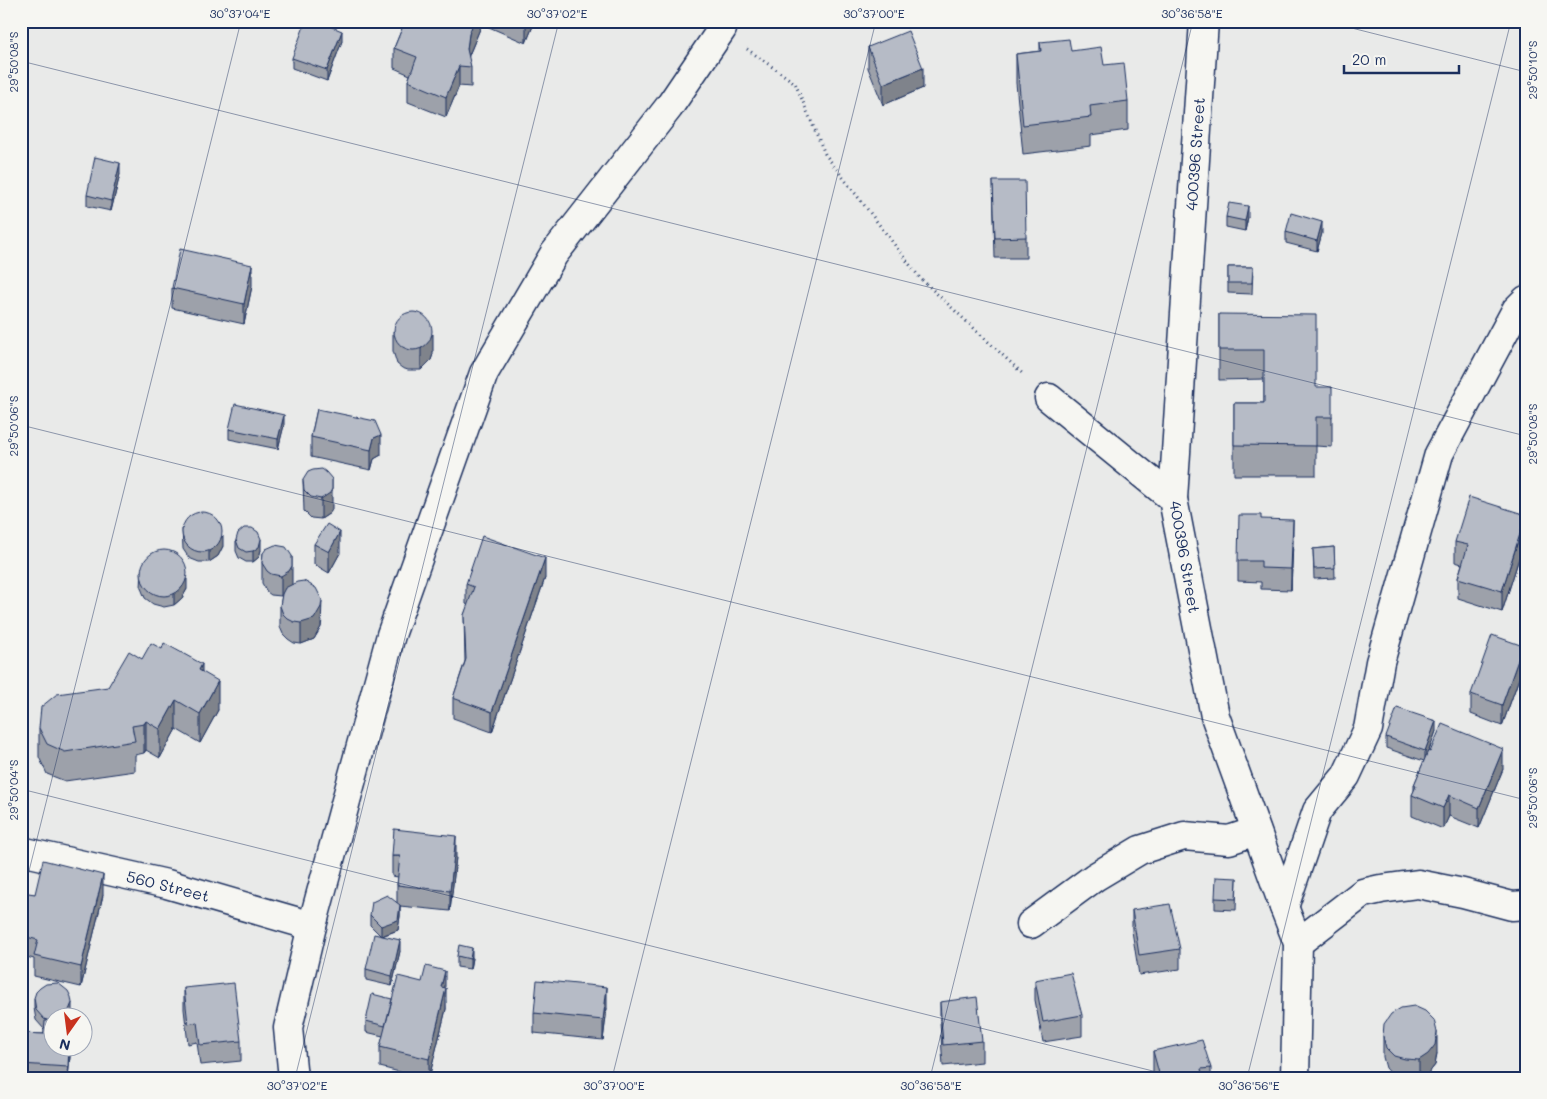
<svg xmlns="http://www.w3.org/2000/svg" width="1547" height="1099" font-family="Mali,sans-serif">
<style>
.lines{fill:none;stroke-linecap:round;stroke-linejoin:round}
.street-casing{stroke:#1b2f5e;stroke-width:31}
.path{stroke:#1b2f5e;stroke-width:3;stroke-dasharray:1 4;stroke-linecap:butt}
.street{stroke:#f6f6f2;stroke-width:28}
.wall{fill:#9da1aa;stroke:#1b2f5e}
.shaded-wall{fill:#7f838b;stroke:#1b2f5e}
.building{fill:#b6bbc6;stroke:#1b2f5e}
.ticks{fill:none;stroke:#1b2f5e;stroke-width:1;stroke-opacity:0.45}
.labels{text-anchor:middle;stroke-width:4;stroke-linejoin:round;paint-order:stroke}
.street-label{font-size:16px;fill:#1b2f5e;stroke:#f6f6f2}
.neatline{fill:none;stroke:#1b2f5e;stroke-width:2}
.ticks-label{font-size:12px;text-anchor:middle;fill:#1b2f5e}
</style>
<rect width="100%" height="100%" fill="#e9eae9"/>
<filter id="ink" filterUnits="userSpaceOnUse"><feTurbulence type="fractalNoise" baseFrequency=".02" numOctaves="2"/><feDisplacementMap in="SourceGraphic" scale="10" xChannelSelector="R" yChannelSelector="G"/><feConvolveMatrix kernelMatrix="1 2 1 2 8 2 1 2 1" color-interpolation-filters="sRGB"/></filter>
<g filter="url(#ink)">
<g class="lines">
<defs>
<g id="street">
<polyline points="1204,21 1173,499 1215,716 1284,907 1298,943 1295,1078"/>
<polyline points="1049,398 1173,499"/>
<polyline points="21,851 167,884 312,926"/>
<polyline points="1284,907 1317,811 1346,776 1368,729 1380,662 1439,454 1516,310 1526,300"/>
<polyline points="1031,924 1095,877 1140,850 1184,836 1229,840 1256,831"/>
<polyline points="1298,943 1363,893 1381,889 1418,884 1463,893 1512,906 1526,905"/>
<polyline points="293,1078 288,1028 312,926 391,635 484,373 554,254 669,107 722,29 724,21"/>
</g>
</defs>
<use href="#street" class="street-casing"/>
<polyline class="path" points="747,49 795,83 825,154 920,278 1024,375"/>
<use href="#street" class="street"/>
</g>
<g class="wall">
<polygon points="405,21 535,21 526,43 482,24 469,55 468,57 471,67 471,87 459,86 446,117 408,102 408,81 410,75 394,68 394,48"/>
<polygon points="342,41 327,81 292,68 292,58"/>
<polygon points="1040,42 1071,51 1104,65 1128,101 1128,130 1091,135 1091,146 1023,154 1016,83 1016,54 1040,51"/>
<polygon points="868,47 923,88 883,105 868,68"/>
<polygon points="120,174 111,211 87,206 87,195"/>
<polygon points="993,181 1026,237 1026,258 995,258"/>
<polygon points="1226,217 1248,217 1245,231 1226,227"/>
<polygon points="1286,232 1322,233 1317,251 1286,243"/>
<polygon points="1228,267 1253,267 1252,294 1228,293"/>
<polygon points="252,286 244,324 172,308 172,288"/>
<polygon points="1219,314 1316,387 1332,416 1332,447 1316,446 1316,475 1234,475 1234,403 1264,403 1264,379 1219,380"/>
<polygon points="393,331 433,354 431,360 421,370 408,370 402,368 397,364 393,351"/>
<polygon points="317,409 381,455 374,459 371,470 311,457 311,437"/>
<polygon points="284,425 278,449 229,439 229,429"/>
<polygon points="303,480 332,509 330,513 321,519 311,518 304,511"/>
<polygon points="1526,515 1526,536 1502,612 1458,598 1458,578 1462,564 1455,562 1455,542"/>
<polygon points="1261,519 1293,540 1291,590 1261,589 1261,582 1238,581 1238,561"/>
<polygon points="182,528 223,546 218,556 209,562 199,562 189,558 183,549"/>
<polygon points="236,540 261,550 259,557 253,562 246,562 239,558 236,551"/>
<polygon points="314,544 340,553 329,573 314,564"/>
<polygon points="1334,547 1335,578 1314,579 1313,549"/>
<polygon points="263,553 292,584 322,620 321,627 314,639 301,644 294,643 288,639 283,634 280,627 280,606 282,595 281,596 271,595 267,592 262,583 262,563"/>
<polygon points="142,567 187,589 182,598 174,605 164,607 153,604 145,598 141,588"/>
<polygon points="545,578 492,732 453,718 453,698 465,661 464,615 468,605 466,604 466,584"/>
<polygon points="142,659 202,672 218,710 200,743 176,729 160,758 146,750 144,753 135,755 135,771 65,781 47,774 39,757 39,728 108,687"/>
<polygon points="1523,667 1502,726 1471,714 1471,694"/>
<polygon points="1436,731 1429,751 1430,752 1503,769 1479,828 1449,816 1443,829 1412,816 1412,795 1414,791 1414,785 1424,761 1386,748 1386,737"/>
<polygon points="392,856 456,857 450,911 400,906 400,916 398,930 382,936 400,951 392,986 366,980 366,969 381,936 370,925 370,915 397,903 397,885 398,877 392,876"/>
<polygon points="1237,878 1236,910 1215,909 1215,898"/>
<polygon points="21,894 103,895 81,987 34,976 34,959 23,956 23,943 21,942"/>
<polygon points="1132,910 1180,949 1180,969 1139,975 1132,931"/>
<polygon points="457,956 472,958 470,969 457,967"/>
<polygon points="1035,980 1082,1015 1082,1036 1043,1042 1035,1000"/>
<polygon points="184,988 241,1041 241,1061 200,1065 197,1042 188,1044 184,1009"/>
<polygon points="445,988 446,1009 429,1078 423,1078 380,1067 380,1047 383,1036 366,1032 366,1021 392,999"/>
<polygon points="34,998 72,1013 71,1016 52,1016 52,1046 71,1046 68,1078 21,1078 21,1033 44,1034 44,1029 36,1020 34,1008"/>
<polygon points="940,1002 982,1041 982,1062 943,1066 940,1022"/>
<polygon points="607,1008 603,1040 534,1033 534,1013"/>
<polygon points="1383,1036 1437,1053 1435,1065 1428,1074 1422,1078 1398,1078 1394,1077 1386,1068 1383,1057"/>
<polygon points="1153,1051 1211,1068 1211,1078 1155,1078 1153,1072"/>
</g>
<g class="shaded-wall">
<polygon points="474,21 482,21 482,24 469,55 467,66 467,49 469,34"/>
<polygon points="526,21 535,21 526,43"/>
<polygon points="342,31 342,41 327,81 327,70"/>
<polygon points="459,66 459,86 446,117 446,97"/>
<polygon points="923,68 923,88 883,105 883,84"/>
<polygon points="120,163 120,174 111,211 111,201"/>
<polygon points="1248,206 1248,217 1245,231 1245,221"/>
<polygon points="1322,222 1322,233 1317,251 1317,241"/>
<polygon points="252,265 252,286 244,324 244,304"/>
<polygon points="433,334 433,354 431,360 421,370 421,349"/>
<polygon points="284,415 284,425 278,449 278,439"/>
<polygon points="381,435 381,455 374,459 371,470 371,450 374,438"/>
<polygon points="332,479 332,509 330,513 321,519 321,499"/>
<polygon points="1526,516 1526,536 1502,612 1502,591"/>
<polygon points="1293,520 1293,540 1291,590 1291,569"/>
<polygon points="340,532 340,553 329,573 329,552"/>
<polygon points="223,536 223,546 218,556 209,562 209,551"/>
<polygon points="261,539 261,550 259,557 253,562 253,551"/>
<polygon points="292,556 292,586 289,591 281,596 281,576"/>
<polygon points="545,558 545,578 492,732 492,712"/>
<polygon points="187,579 187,589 182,598 174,605 174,594"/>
<polygon points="322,600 321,627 314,639 301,644 301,623"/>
<polygon points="1523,646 1523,667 1502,726 1502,705"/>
<polygon points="202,664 202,694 199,670"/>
<polygon points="218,681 218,710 200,743 200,714"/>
<polygon points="176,700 176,729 160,758 160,729"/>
<polygon points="146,721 146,750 144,753 144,724"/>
<polygon points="1436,721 1436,731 1425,761 1425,751"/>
<polygon points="1503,749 1503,769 1479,828 1479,808"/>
<polygon points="1449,795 1449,816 1443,829 1443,808"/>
<polygon points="456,836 456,857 450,911 450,891"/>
<polygon points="103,875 103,895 81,987 81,967"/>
<polygon points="400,905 400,916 398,930 381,936 381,926"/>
<polygon points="400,940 400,951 392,986 392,976"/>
<polygon points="472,948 472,958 470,969 470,959"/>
<polygon points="445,971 445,991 441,987"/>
<polygon points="607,987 607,1008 603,1040 603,1020"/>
<polygon points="446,988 446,1009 429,1078 429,1059"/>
<polygon points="72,1003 72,1013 71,1016 65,1016"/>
<polygon points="1437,1032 1437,1053 1435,1065 1428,1074 1422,1078 1419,1078 1419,1060"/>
<polygon points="69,1046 71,1046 68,1078"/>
</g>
<g class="building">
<polygon points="306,21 317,21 342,31 327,70 292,58"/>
<polygon points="405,21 474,21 469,34 467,49 471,67 459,66 446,97 408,81 417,57 394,48"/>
<polygon points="908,31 923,68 883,84 868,47"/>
<polygon points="1069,39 1071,51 1101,47 1104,65 1124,63 1128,101 1090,106 1091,117 1023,125 1016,54 1041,51 1040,42"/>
<polygon points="95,157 120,163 111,201 87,195"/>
<polygon points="993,181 1025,181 1026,237 995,238"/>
<polygon points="1229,203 1248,206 1245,221 1226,217"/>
<polygon points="1291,213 1322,222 1317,241 1286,232"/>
<polygon points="180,249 252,265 244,304 172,288"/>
<polygon points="1228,267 1253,267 1252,283 1228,283"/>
<circle cx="413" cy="331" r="19"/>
<polygon points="1219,314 1316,315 1316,387 1332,387 1332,417 1316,417 1316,446 1234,445 1234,403 1264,403 1264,350 1219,350"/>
<polygon points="235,404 284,415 278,439 229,429"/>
<polygon points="317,409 375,421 381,435 374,438 371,450 311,437"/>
<polygon points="322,469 326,472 332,479 332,489 330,493 321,499 311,497 304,490 303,480 308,472 313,470"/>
<polygon points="1469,497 1526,515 1502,591 1458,578 1468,545 1455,542"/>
<circle cx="202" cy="532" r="20"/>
<polygon points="1239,515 1261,515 1261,519 1293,520 1291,569 1261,568 1261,561 1238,561"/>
<polygon points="327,524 340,532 329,552 314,544"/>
<polygon points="244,528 252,528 258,532 261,539 259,547 253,551 246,552 239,548 236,540 238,533"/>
<polygon points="482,536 545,558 492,712 453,698 466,659 464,615 474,587 466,584"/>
<polygon points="275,545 286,547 292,556 292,566 289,571 281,576 271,574 267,571 262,563 263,553 266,549"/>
<polygon points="1334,547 1335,568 1314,569 1313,549"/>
<circle cx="164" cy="573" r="23"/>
<polygon points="304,581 316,588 322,600 321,607 314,619 301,623 294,622 288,619 283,614 280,606 282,594 285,588 297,582"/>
<polygon points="1492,635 1523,646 1502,705 1471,694"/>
<polygon points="151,643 162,649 164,643 202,664 199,670 218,681 200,714 176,700 160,729 146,721 144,724 132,726 135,741 65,752 47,744 39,728 41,707 57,694 108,687 129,651 142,659"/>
<polygon points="1397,708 1436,721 1425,751 1386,737"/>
<polygon points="1442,724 1503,749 1479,808 1449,795 1443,808 1412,795 1416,786 1414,785 1428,751 1430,752"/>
<polygon points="394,829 456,836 450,891 397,885 400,856 392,856"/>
<polygon points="43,860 103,875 81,967 34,956 38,940 23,936 27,923 21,922 22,892 35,894"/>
<polygon points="1216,877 1237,878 1236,899 1215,898"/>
<polygon points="387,895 400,905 398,920 381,926 370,915 372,902"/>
<polygon points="1170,904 1180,949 1139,955 1132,910"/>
<polygon points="374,934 400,940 392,976 366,969"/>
<polygon points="459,945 472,948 470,959 457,956"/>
<polygon points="426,966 445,971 441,987 446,988 429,1059 380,1047 398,976 422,982"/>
<polygon points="1071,973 1082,1015 1043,1022 1035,980"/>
<polygon points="537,980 607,987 603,1020 534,1013"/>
<polygon points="58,983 68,991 71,997 72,1003 67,1015 65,1016 52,1016 52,1020 50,1021 44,1019 36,1010 34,998 36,992 40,988 46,984"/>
<polygon points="234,983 241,1041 200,1045 197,1022 188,1024 184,988"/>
<polygon points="372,994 392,999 385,1026 366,1021"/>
<polygon points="977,997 982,1041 943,1045 940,1002"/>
<polygon points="1414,1006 1425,1011 1434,1020 1437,1032 1435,1045 1428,1054 1419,1060 1405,1059 1394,1056 1386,1048 1383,1036 1384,1024 1391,1014 1401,1008"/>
<polygon points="45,1021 52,1021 52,1046 69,1046 68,1067 21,1064 21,1033 44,1034"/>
<polygon points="1202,1040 1211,1068 1201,1069 1203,1078 1165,1078 1160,1077 1153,1051"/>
</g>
</g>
<path class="ticks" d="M1324,21L1526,72M21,61L1526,436M21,425L1526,800M21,789L1181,1078M21,903L241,21M295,1078L559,21M612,1078L876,21M930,1078L1193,21M1247,1078L1511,21"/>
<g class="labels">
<g class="street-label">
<text transform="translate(1195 154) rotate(-86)" y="6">400396 Street</text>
<text transform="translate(1185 557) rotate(80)" y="6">400396 Street</text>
<text transform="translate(168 886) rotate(14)" y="6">560 Street</text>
</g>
</g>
<rect width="1547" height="1099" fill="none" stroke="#f6f6f2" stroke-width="55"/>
<g transform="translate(68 1032) rotate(194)"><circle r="24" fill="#f6f6f2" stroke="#9ea6b7"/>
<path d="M0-4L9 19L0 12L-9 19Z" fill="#c8321e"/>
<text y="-8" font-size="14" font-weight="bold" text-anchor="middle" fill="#1b2f5e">N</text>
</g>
<path d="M1344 65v8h115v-8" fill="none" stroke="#1b2f5e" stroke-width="2.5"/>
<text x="1352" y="65" font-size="15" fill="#1b2f5e" stroke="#f6f6f2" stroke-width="4" paint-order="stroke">20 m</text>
<rect x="28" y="28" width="1492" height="1044" class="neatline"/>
<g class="ticks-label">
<text x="240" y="18">30°37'04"E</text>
<text x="557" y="18">30°37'02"E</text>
<text x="874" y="18">30°37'00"E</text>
<text x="1192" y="18">30°36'58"E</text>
<text transform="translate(14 62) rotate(-90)" y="4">29°50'08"S</text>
<text transform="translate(1533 70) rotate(-90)" y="4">29°50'10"S</text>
<text transform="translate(14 426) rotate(-90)" y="4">29°50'06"S</text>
<text transform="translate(1533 434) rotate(-90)" y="4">29°50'08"S</text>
<text transform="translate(14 790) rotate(-90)" y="4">29°50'04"S</text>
<text transform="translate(1533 798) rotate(-90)" y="4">29°50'06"S</text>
<text x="297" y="1090">30°37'02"E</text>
<text x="614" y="1090">30°37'00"E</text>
<text x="931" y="1090">30°36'58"E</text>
<text x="1249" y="1090">30°36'56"E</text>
</g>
</svg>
